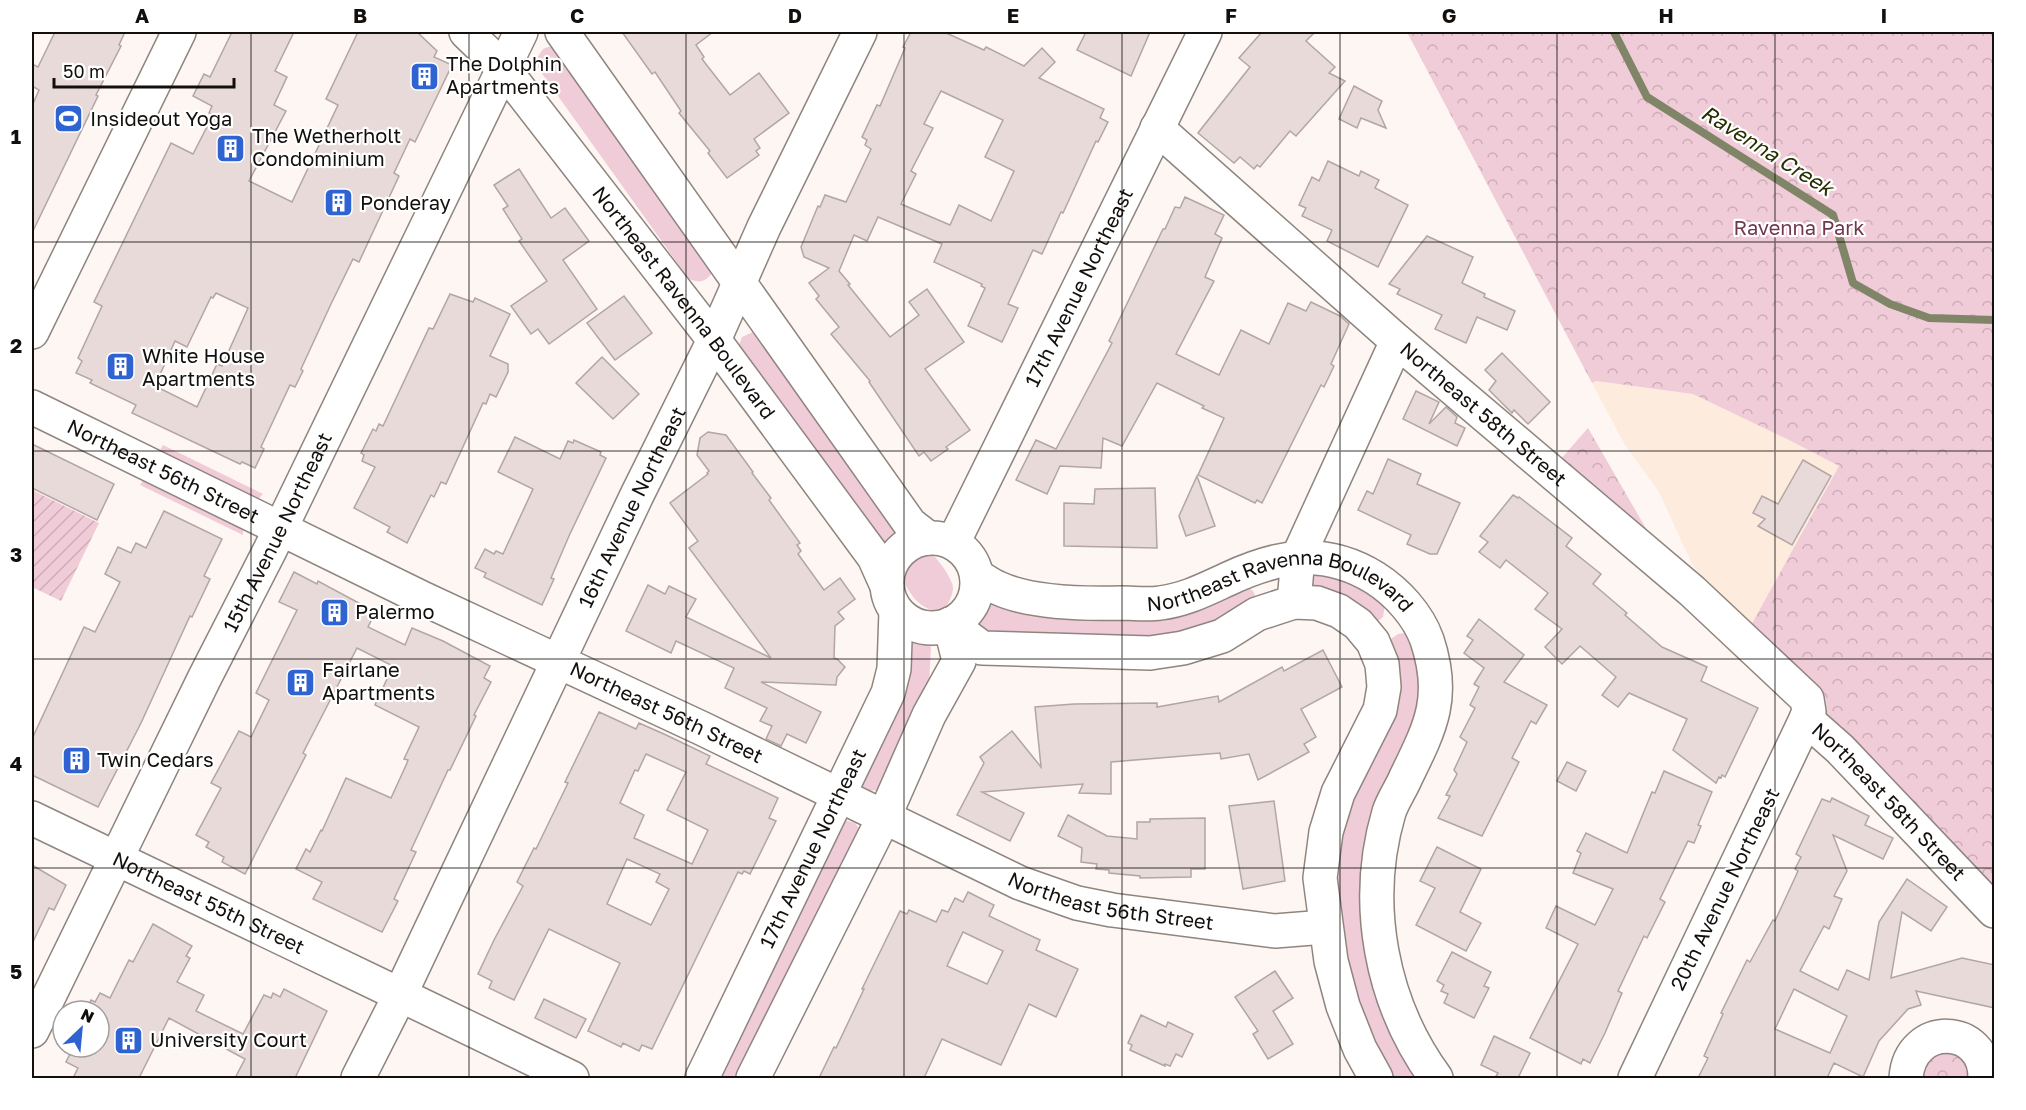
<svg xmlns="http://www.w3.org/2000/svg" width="2026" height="1110" font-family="'Golos Text',sans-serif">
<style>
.built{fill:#fdebde}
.grass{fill:#f0cbd8}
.park{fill:url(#park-crowns)}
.garden{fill:url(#garden-furrows)}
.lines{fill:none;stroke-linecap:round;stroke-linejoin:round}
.stream{stroke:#808568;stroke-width:8}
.building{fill:#e8dad8;stroke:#b3a5a4;stroke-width:1.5;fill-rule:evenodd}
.minor-casing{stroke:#8f857e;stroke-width:36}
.major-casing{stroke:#8f857e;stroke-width:36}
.minor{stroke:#fff;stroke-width:33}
.major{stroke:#fff;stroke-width:33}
.grid{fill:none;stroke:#120f0c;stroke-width:1.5;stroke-opacity:0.55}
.labels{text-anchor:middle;stroke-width:4.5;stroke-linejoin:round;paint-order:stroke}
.poi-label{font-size:20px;fill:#120f0c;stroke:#fff;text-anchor:start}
.park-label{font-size:20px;fill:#70384f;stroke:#fff}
.street-label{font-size:20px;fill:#120f0c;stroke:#fff}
.water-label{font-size:21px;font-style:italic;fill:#282f00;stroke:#fff}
.neatline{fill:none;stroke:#120f0c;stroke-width:2}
.grid-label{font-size:20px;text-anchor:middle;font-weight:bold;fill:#120f0c}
</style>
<defs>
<pattern id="park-crowns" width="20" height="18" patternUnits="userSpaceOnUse" patternTransform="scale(1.5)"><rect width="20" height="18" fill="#f0cbd8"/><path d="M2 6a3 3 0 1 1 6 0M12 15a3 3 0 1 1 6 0" fill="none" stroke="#cdadb8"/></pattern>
<pattern id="garden-furrows" width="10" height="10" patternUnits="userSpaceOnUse" patternTransform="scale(1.5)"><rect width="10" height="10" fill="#f0cbd8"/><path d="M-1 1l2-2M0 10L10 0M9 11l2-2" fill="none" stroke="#cdadb8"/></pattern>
</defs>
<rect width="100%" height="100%" fill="#fdf6f2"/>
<polygon class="built" points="1596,381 1693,394 1791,441 1839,466 1750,627 1720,600 1692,564 1659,492 1625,445 1592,383"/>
<g class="grass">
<path d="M548,47H552L713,271C707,282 698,284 688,278L538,68L537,58L543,49Z"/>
<polygon points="753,332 759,333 904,530 879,548 738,348 742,337"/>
<polygon points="163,445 263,494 257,500 159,452"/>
<polygon points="144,479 243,526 243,535 140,485"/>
<path d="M922,552C925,553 928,552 931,554C938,558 954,581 953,589C952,597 948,605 943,610C921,615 904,588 900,570C906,560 911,556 922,552Z"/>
<polygon points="1317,571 1365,588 1385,605 1383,617 1377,622 1317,596 1307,579"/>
<polygon points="1247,587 1253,591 1256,598 1251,608 1170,639 984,635 972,620 977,595"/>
<polygon points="1405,633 1409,635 1423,685 1365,909 1424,1078 1389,1078 1357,1012 1335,925 1335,852 1388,641 1398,634"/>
<polygon points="907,636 920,639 931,647 929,683 880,790 866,791 860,788"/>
<polygon points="841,819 855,823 861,831 741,1078 708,1078"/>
</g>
<g class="park">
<polygon points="1407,32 1994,32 1994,893 1855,752 1842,726 1827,717 1826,700 1821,688 1801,677 1750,627 1839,466 1791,441 1693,394 1596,381 1592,383"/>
<polygon points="1588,428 1652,539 1560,460"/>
<polygon points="1953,1045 1977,1078 1918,1078 1920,1061"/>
</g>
<polygon class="garden" points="32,490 99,523 61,601 32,587"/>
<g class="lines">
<polyline class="stream" points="1614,32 1647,97 1833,215 1853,283 1890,304 1929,318 1994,320"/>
</g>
<g class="building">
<polygon points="55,32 125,32 119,45 121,46 96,95 98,96 32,233 32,106 39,90 32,86 32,64 38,67"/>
<path d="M232,32H294L275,71L287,77L274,105L286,111L249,181L292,202L338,105L326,99L358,32H417L437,51L434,57L452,65L415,142L410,139L394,173L399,176L359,262L353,259L331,304L301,369L303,371L295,387L290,385L261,447L264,449L255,468L242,462L240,464L132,413L136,405L90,383L92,380L76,373L82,361L78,358L102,306L94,302L171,143L193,154L213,115L209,113L212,106L193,96L204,74L210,77ZM216,293L248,308L222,366L217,364L197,407L155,386L175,341L187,347L211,297L213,298Z"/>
<polygon points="622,32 713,32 696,45 704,57 702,59 730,95 759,73 789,113 754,139 760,148 756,151 759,155 727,178 708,153 710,151 679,113 681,111 655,72 652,74"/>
<path d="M911,32H944L984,50L986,47L1024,66L1042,48L1055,62L1039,78L1104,109L1100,118L1108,122L1098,142L1096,141L1063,213L1061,212L1042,254L1033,250L1008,304L1018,308L1002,342L968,326L985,288L981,286L982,284L934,262L942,244L878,217L867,241L854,235L839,271L850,284L848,285L890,337L919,315L909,302L927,289L964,342L925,369L970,430L946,447L948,449L931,461L924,452L919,456L869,382L870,381L831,334L839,327L816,299L819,296L809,283L829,268L804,257L801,247L818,206L820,207L825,195L846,202L871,149L865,145L867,140L862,137L877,105L880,106L905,48L903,47ZM941,91L1003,120L985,157L1014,171L991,221L959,205L950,225L901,204L916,174L911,171L933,128L924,124Z"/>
<polygon points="1086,32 1150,32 1131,76 1077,50"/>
<polygon points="1262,32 1315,32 1306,41 1335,67 1329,73 1345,81 1296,136 1290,131 1260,167 1257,165 1254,169 1240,157 1234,163 1198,133 1250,67 1239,58"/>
<polygon points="1354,86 1382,101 1378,110 1386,128 1361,118 1357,128 1339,119"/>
<polygon points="1328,161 1359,176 1361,171 1379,180 1375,188 1408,205 1378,267 1327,241 1332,230 1302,216 1306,208 1299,205 1312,177 1319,181"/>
<polygon points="519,169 551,218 565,208 589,241 563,260 597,309 549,344 538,329 531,334 511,306 547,281 519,241 522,239 503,209 508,206 494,185"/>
<polygon points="1185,197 1224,215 1215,234 1222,238 1205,277 1214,281 1176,354 1219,375 1241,330 1269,344 1288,303 1306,311 1311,302 1340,316 1349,324 1331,364 1334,366 1324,387 1321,385 1262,503 1257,500 1255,503 1198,475 1224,418 1202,408 1204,406 1157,383 1122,446 1103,438 1101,468 1060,466 1047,494 1016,480 1036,440 1056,449 1112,343 1109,341 1163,229 1165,229 1175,207 1180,208"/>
<polygon points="1427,236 1473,257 1462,283 1485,294 1484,297 1515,311 1507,330 1477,317 1466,343 1435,329 1442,315 1397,294 1400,289 1389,284"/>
<polygon points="450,294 473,302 475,298 510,314 490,356 508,364 508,372 496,397 490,394 486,404 483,403 446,484 441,482 434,497 431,495 407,543 387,532 390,527 354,508 375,467 362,461 364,455 361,453 373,429 376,431 379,424 383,426 429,328 433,329"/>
<polygon points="624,296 652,333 615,360 587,323"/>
<polygon points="1502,353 1550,402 1528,424 1514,410 1512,413 1489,390 1496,381 1485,370"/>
<polygon points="602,357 639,394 613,419 576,383"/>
<polygon points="1416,391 1439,402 1429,424 1446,407 1457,417 1455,423 1465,428 1457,446 1403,419"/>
<polygon points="708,432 726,435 753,472 752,473 771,498 769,500 800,543 797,545 801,551 798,554 824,590 840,578 855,599 838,612 844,619 835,626 834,658 837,659 845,667 837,677 836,685 761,682 821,712 806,743 787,734 781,746 766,739 772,726 760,721 767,708 725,688 734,668 676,641 671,653 626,631 648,585 665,594 669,586 696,599 686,617 771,658 689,548 698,541 670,503 708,474 707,473 709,471 697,455 700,438"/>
<polygon points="515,437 560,459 568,441 573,443 574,440 601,452 600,455 606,458 569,536 551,578 554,579 542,605 484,577 486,573 475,568 485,549 494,554 496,551 503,554 533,489 498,472"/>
<polygon points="32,444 114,484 97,520 32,488"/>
<polygon points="1388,459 1421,474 1417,484 1460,503 1437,554 1430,554 1407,544 1411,535 1358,510 1367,491 1373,494"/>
<polygon points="1803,460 1831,476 1792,545 1758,526 1765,519 1753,513 1762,496 1778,504"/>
<polygon points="1197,476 1215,526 1186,536 1179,516"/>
<polygon points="1155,488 1157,548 1064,546 1064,503 1094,504 1095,489"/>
<polygon points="1513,495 1518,498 1519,497 1572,538 1566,546 1601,574 1593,584 1627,613 1625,615 1662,647 1707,667 1701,681 1758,708 1725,777 1722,775 1721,778 1719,777 1716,783 1673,750 1687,719 1629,693 1618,707 1602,695 1616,677 1580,646 1562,664 1545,647 1562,629 1535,609 1548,593 1506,560 1500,568 1479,552 1488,542 1480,536"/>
<polygon points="164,511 222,539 204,576 210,579 192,617 190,616 141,723 98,807 32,775 32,739 84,627 95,632 120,582 105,574 118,547 131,553 136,543 146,548"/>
<polygon points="294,572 317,584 318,581 370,609 370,610 375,613 368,627 405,645 412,628 443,641 490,666 484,678 491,682 474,715 476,716 450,770 448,770 411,850 416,852 394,899 398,901 382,932 313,899 322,882 296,869 306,849 310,852 321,830 322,831 346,778 391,798 407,763 408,760 404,759 419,727 375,705 393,666 357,648 303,753 306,755 245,874 222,862 224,857 206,847 209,842 196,835 221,788 211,783 239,731 251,737 269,700 256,693 297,610 279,602"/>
<polygon points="1479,619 1524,655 1504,682 1547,705 1536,724 1531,721 1512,758 1519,762 1482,836 1438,818 1450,796 1446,795 1457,774 1454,770 1467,742 1460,737 1475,708 1470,705 1479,687 1474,684 1484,668 1464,653 1473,640 1467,636"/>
<polygon points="1323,650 1342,687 1301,709 1316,737 1304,744 1309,752 1258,780 1249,754 1221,759 1220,753 1111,762 1111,794 1079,793 1083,784 982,792 1024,813 1010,841 957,815 984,763 980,757 1012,731 1041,767 1035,707 1074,704 1157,703 1157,707 1218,696 1219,702 1282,667 1284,671"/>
<path d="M599,712L636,729L639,723L664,734L710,756L706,764L778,798L769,818L776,821L750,874L744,871L742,874L738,872L652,1049L642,1045L639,1051L623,1043L621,1047L588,1031L620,963L549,929L514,1000L489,988L492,981L478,974L494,940L523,886L517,882L534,848L536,849L568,783L565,782ZM646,754L686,772L667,810L708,830L692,864L634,838L644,815L620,803L635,770L638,771ZM627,859L660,874L656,882L669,889L651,925L607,904Z"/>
<polygon points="1567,762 1586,771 1576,791 1557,781"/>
<polygon points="1664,771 1712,792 1698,825 1701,826 1694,843 1688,841 1660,899 1665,902 1647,938 1644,936 1618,991 1622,993 1605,1033 1590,1063 1583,1059 1581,1064 1530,1038 1578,944 1546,928 1556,906 1595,925 1613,889 1573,873 1581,853 1577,851 1586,833 1627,853 1652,792 1655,793"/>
<path d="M1832,798L1869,816L1865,825L1893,838L1883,859L1833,835L1847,871L1834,896L1842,899L1829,929L1824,926L1800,971L1838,990L1847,970L1869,980L1879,922L1907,879L1947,907L1931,931L1902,912L1891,978L1962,958L1995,965V1008L1916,991L1921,1005L1908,1009L1879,1041L1863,1077L1834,1063L1827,1078H1698L1708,1058L1704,1056L1723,1014L1721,1013L1747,960L1750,962L1773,920L1775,921L1798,871L1795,869L1801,857L1796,854L1822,799L1830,802ZM1794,989L1847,1016L1830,1053L1775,1029Z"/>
<polygon points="1274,801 1285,881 1243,889 1229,806"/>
<polygon points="1068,815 1107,836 1137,839 1137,822 1150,822 1150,819 1205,818 1205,869 1191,869 1191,877 1140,878 1140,876 1109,873 1109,870 1096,869 1097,864 1081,862 1082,848 1058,836"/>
<polygon points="1437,847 1481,869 1460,912 1481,923 1466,951 1416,925 1435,888 1420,881"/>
<polygon points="32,865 66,885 54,910 49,908 32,944"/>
<path d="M968,892L994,905L989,916L1040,940L1036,950L1078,969L1056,1017L1029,1004L1001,1065L942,1039L924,1078H819L834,1047L836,1048L864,989H862L900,911L907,914L909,910L936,922L942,910L948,912L955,898L963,902ZM963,932L1003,951L987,984L947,966Z"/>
<polygon points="153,924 192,946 186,956 190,958 177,982 204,995 196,1011 243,1034 264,995 271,998 273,993 280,997 284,989 327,1011 295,1078 235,1078 245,1059 169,1018 139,1078 73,1078 78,1068 66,1062 70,1054 65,1052 68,1047 99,1047 99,1011 85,1011 91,1000 95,1002 100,993 110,998 129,960 133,962"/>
<polygon points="1452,952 1491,972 1484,986 1489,988 1474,1018 1444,1003 1448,994 1441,991 1444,985 1437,981"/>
<polygon points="1275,971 1293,998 1273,1011 1293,1044 1268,1059 1253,1034 1258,1031 1235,997"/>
<polygon points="544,999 586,1019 576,1038 535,1018"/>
<polygon points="1141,1015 1166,1027 1168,1022 1193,1034 1182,1057 1176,1054 1170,1066 1165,1064 1165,1066 1130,1050 1132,1045 1128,1043"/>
<polygon points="1494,1036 1530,1053 1518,1078 1495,1078 1498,1073 1481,1065"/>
</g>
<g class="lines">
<defs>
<g id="minor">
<path id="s1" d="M1157,128L1397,341L1692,591L1807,699L1809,712L1806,719L1635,1078"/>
<polyline points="32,332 179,32"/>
<path id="s2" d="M32,407L422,598L701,728L1020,883L1077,903L1112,910L1275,931L1325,927"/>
<path id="s3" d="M953,543L1205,32"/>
<polyline points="1294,602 1298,557 1397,341"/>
<path id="s4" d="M1806,719L1840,749L1994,911"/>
<path id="s5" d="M32,818L386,988"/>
<path id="s6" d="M406,982L637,495L714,340L764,227L860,32"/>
<polyline points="413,1001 572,1078"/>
<polyline points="358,1078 393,1009"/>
<path id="s7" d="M702,1078L888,693L894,669L896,611"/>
<polyline points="753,1078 884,817 929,715 959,661 950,624"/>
<path d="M1906,1078C1910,1021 1986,1024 1985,1078"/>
</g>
<g id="major">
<path id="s8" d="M466,32L503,68L714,340L874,557L887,586"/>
<polyline points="562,32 910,524 928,538"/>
<circle cx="932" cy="583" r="45"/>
<path id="s9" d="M977,576C984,580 991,585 998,588C1030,603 1086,604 1122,603C1134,603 1148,605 1160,603C1185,600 1206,589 1228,579C1279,555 1325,547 1375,578C1397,592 1418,615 1427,640C1446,697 1431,726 1406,777C1401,789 1393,800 1389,812C1362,903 1381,1003 1436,1078"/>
<polyline points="950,624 982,648 1150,653 1183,648 1222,636 1257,614 1294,602 1317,603 1339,611 1358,624 1373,642 1382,664 1384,687 1380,710 1338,793 1326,832 1320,878 1331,961 1343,1006 1360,1049 1376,1078"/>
<path id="s10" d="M32,1031L204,679L270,550L521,32"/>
</g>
</defs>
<use href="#minor" class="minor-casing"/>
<use href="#major" class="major-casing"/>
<use href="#minor" class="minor"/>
<use href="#major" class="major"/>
</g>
<path class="grid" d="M251,32V1078M469,32V1078M686,32V1078M904,32V1078M1122,32V1078M1340,32V1078M1557,32V1078M1775,32V1078M32,242H1994M32,451H1994M32,659H1994M32,868H1994"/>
<defs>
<symbol id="building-square" viewBox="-11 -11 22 22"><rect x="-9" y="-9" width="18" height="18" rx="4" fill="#2e63d1" stroke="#fff"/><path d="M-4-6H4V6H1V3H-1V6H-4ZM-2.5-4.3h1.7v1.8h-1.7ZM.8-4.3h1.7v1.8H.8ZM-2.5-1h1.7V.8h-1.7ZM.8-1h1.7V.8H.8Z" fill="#fff"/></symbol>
<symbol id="stadium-square" viewBox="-11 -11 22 22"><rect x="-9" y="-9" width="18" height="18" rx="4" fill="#2e63d1" stroke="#fff"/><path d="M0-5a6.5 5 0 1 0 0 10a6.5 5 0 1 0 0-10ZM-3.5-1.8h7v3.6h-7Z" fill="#fff"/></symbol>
</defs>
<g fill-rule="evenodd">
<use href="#building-square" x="408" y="60" width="33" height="33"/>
<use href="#stadium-square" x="52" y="102" width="33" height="33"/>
<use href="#building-square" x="214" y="132" width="33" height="33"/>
<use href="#building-square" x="322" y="186" width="33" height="33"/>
<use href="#building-square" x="104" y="350" width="33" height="33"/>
<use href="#building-square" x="318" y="596" width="33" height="33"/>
<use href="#building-square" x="284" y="666" width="33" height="33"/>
<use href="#building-square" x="60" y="744" width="33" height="33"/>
<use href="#building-square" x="112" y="1024" width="33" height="33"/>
</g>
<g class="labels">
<g class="poi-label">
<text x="446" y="71">The Dolphin<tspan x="446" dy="23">Apartments</tspan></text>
<text x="90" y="126">Insideout Yoga</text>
<text x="252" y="143">The Wetherholt<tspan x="252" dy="23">Condominium</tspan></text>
<text x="360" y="210">Ponderay</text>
<text x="142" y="363">White House<tspan x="142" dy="23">Apartments</tspan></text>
<text x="355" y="619">Palermo</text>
<text x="322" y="677">Fairlane<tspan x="322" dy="23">Apartments</tspan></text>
<text x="97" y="767">Twin Cedars</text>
<text x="150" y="1047">University Court</text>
</g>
<g class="park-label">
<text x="1799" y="235">Ravenna Park</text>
</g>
<g class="street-label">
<text dy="7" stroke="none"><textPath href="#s3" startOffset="285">17th Avenue Northeast</textPath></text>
<text dy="7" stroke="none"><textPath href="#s8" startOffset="348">Northeast Ravenna Boulevard</textPath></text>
<text dy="7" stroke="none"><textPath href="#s1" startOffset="434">Northeast 58th Street</textPath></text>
<text dy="7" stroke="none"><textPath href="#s2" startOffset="146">Northeast 56th Street</textPath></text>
<text dy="7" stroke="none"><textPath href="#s6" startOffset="526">16th Avenue Northeast</textPath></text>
<text dy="7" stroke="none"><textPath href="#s10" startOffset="556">15th Avenue Northeast</textPath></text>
<text dy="7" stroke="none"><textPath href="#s9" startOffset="318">Northeast Ravenna Boulevard</textPath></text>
<text dy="7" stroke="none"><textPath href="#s2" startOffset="704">Northeast 56th Street</textPath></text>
<text dy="7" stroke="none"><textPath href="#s4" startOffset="117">Northeast 58th Street</textPath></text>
<text dy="7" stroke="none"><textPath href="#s7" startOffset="255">17th Avenue Northeast</textPath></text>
<text transform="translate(1725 889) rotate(-64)" y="7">20th Avenue Northeast</text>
<text dy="7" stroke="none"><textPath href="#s2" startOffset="1190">Northeast 56th Street</textPath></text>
<text dy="7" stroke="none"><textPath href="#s5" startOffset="196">Northeast 55th Street</textPath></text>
</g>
<g class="water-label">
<text transform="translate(1767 151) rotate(32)" y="7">Ravenna Creek</text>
</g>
</g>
<rect width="2026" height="1110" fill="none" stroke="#ffffff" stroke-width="66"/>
<g transform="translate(81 1029) rotate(26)"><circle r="28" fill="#ffffff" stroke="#a09f9e" stroke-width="1.5"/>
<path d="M0-4.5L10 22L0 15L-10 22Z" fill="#2e63d1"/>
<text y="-9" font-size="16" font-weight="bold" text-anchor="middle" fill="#120f0c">N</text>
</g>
<path d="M54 78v9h180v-9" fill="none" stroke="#120f0c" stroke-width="3"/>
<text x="63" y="78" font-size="18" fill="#120f0c" stroke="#ffffff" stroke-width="4.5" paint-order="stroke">50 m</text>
<rect x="33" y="33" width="1960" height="1044" class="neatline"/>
<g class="grid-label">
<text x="142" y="23">A</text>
<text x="360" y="23">B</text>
<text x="577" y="23">C</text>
<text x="795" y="23">D</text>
<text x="1013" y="23">E</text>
<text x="1231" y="23">F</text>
<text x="1449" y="23">G</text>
<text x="1666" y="23">H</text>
<text x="1884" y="23">I</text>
<text x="16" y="144">1</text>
<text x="16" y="353">2</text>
<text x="16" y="562">3</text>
<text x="16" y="771">4</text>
<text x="16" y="979">5</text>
</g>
</svg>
